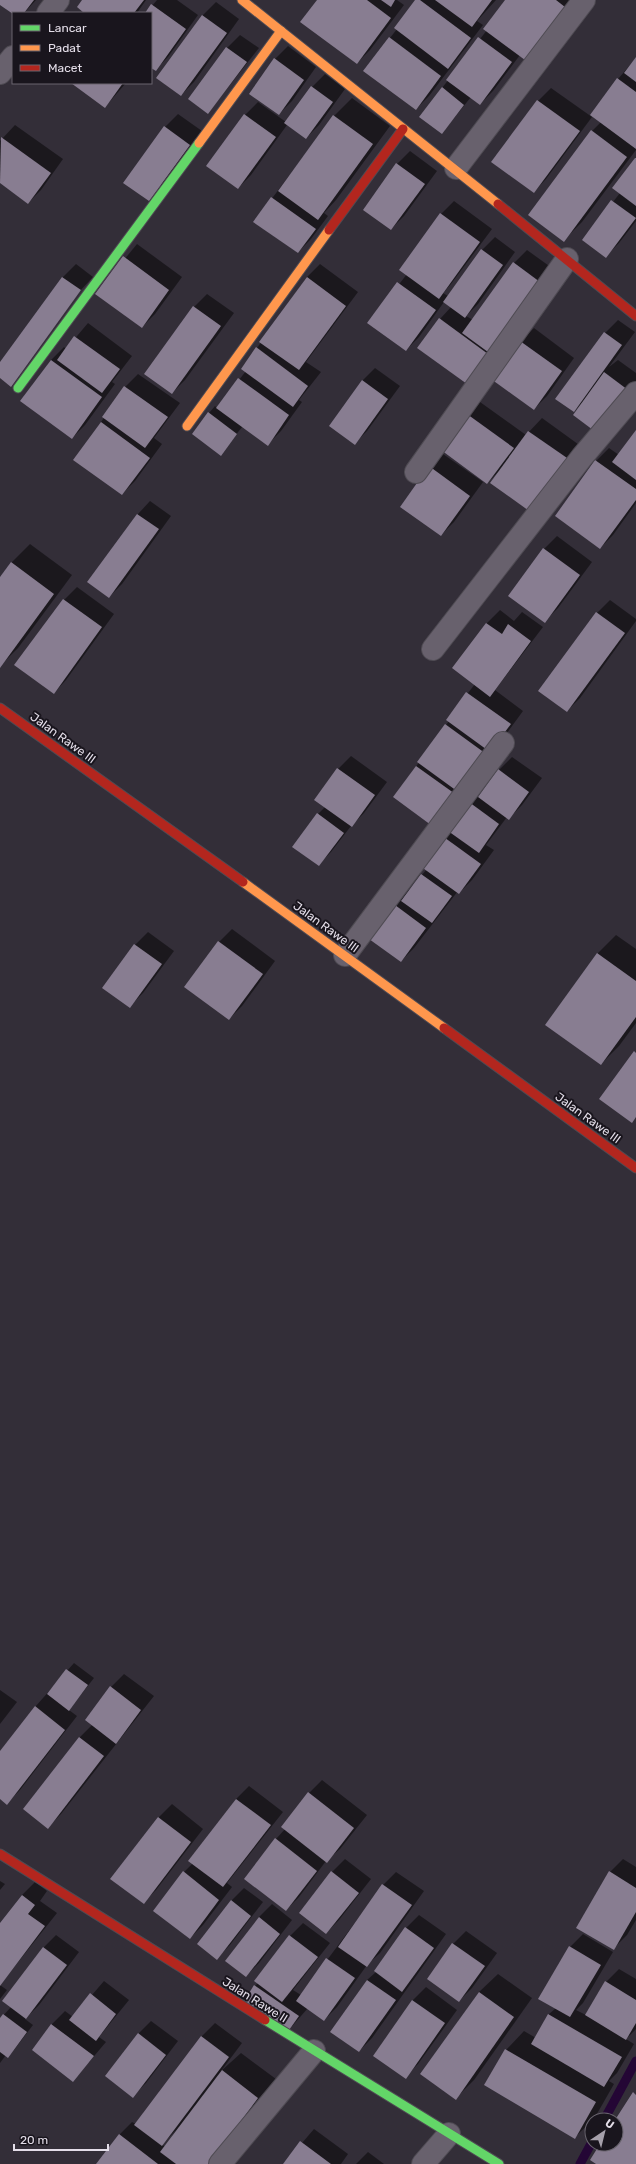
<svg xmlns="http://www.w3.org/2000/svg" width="636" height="2164" font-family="Rubik,sans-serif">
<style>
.shadow{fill:#0007;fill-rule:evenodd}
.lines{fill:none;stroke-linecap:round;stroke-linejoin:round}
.stream{stroke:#240635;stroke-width:9}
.building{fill:#887d91}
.street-casing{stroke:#4f4b53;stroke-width:24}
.fast-casing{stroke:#4f4b53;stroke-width:11}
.slow-casing{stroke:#4f4b53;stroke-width:11}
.jam-casing{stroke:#4f4b53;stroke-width:11}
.street{stroke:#68616d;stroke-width:22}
.fast{stroke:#63d668;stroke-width:9}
.slow{stroke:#ff974d;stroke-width:9}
.jam{stroke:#b3261e;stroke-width:9}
.labels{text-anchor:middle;stroke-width:4;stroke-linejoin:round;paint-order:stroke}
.street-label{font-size:12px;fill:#e4dee9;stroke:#19151d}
</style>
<rect width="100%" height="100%" fill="#332e38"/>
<g class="shadow">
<polygon points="0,0 36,0 24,13 13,13 0,3"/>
<polygon points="83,0 146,0 137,13 86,13"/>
<polygon points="157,0 177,0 198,15 168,57 155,70 151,67 151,13 146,13"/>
<polygon points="318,0 397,0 404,5 370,50 357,63"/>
<polygon points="416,0 496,0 477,21 483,25 429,96 416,109 364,71 397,29"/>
<polygon points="506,0 572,0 520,55 493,91 480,104 471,97 442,133 442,88 487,30"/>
<polygon points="216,2 239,19 194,82 181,95 157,78 203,15"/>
<polygon points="240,35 259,48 208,113 189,99 227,48"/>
<polygon points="288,46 316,67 292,101 279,114 275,59"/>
<polygon points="636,58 636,150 582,222 564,240 592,131 601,122 618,79"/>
<polygon points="325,74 345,89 319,125 306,138 287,125 251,175 238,188 245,115 258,102 286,122 312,87"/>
<polygon points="73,83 126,83 105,107"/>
<polygon points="551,88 592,117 546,179 534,192 493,161 538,101"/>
<polygon points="352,98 390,126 336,200 324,213 328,216 311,239 298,252 255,221 334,116"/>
<polygon points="178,114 202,131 161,187 165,127"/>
<polygon points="15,125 63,159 41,190 28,203 0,182 0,141"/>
<polygon points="410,151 437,171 404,216 391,229 397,164"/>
<polygon points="636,158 636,221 619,243 606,256 583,240 620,193 614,188"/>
<polygon points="454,201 492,229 451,284 443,293 448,296 482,250 495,237 515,252 478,304 466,316 473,320 514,263 527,250 552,268 480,369 440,319 451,307 444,302 419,337 406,350 369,323 407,274 441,214"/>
<polygon points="137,244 182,277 155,314 142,327 96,294"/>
<polygon points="76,264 93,277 0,377 0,364 63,277"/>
<polygon points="320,264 358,292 306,362 321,372 299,400 302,402 281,431 268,444 243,426 220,454 209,413 215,406 217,408 246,371 257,348 307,277"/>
<polygon points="207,294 234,313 185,380 172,393 194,307"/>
<polygon points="618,320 635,332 609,367 618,360 636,373 636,382 610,419 582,403 574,411 557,399 605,333"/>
<polygon points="88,323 132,356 112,382 115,384 85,425 72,438 51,360 64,347 66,349"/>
<polygon points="534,328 574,358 547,396 534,409 521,341"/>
<polygon points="375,368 400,386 367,431 354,444 362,381"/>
<polygon points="138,374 180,403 154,438 162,444 135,481 122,494 101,422 125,387"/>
<polygon points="480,402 526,435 542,418 582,447 545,498 497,473 487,483 467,415"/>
<polygon points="636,431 636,503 613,535 600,548 556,516 596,461 609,448 619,455"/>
<polygon points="443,454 483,482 454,522 441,535 430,467"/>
<polygon points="150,501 171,516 122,584 109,597 88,582 138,514"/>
<polygon points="557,536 592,562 558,608 545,621 544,549"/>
<polygon points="30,544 72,575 18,648 0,666 0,578 11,563"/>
<polygon points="77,587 114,614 66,680 54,693 64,600"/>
<polygon points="610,600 636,619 636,621 580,698 567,711 597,613"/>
<polygon points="500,610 514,621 522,612 543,627 495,690 523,711 448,814 394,797 449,721 447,720 475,684 453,668 487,623"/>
<polygon points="351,756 387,782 364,813 351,826 331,852 318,865 318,814 325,807 338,769"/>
<polygon points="512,757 542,778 522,805 509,818 507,817 486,845 494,850 472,880 459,893 458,891 414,948 401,961 396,905 427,869 421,865 470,803 484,791 499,770"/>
<polygon points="232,929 275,961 242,1006 229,1019 219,942"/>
<polygon points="148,932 174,951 143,993 130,1006 135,945"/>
<polygon points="616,935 636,949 636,1023 619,1046 601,1064 546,1025 598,953"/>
<polygon points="74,1663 94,1678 69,1710 77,1716 20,1790 7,1803 0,1798 0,1753 35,1707"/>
<polygon points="124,1674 154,1696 61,1814 48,1827 79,1738 92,1725 111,1687"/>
<polygon points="0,1690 17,1702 0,1724"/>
<polygon points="322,1780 367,1815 340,1849 326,1861 299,1897 286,1910 276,1839 285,1829 309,1793"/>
<polygon points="249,1786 283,1812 227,1883 232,1887 203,1925 190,1938 184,1872 193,1863 236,1799"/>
<polygon points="172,1804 203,1829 156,1890 143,1903 112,1879 159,1817"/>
<polygon points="345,1859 371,1879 339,1920 326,1933 332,1872"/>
<polygon points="623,1859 636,1867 636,1920 627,1935 614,1948 610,1872"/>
<polygon points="396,1872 424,1891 380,1953 367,1965 337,2007 324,2020 308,2008 287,2032 255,1986 258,1983 255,1980 290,1936 303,1923 330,1943 293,1990 301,1995 383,1885"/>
<polygon points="0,1881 5,1884 0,1890"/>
<polygon points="35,1882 47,1891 40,1901 57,1913 0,1985 7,1990 0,1999 0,1925 22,1895"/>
<polygon points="244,1888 263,1902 230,1945 217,1958 231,1901"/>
<polygon points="272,1904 292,1920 259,1963 246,1976 259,1917"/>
<polygon points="419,1915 446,1934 372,2038 359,2051 367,1980 376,1972 406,1928"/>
<polygon points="466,1931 497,1953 472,1988 459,2001 453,1944"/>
<polygon points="583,1934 613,1952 583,2003 576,2010 586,2015 606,1982 619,1969 636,1979 636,2029 626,2039 634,2044 617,2073 609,2081 614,2084 594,2119 575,2137 485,2084 506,2050 524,2031 536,2038 549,2014 556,2008 570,1947"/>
<polygon points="56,1935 79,1952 39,2005 25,2019 33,2025 14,2050 8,2056 6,2055 0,2063 0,2019 11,2007 43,1948"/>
<polygon points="498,1974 532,1998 474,2080 456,2098 422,2074 479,1992"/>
<polygon points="104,1981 129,2000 99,2037 106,2042 73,2081 33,2050 52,2024 65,2011 73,2017"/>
<polygon points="426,1987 457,2010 418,2064 405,2077 374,2055 413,2000"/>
<polygon points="151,2021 178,2041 146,2083 133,2096 138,2034"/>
<path d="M215,2023L242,2043L221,2071L241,2053L276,2079L215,2160L211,2164H97L119,2135L132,2122L136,2124L202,2036ZM176,2130L165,2147L162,2144Z"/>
<polygon points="314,2129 348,2154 341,2164 284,2164"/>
<polygon points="368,2152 384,2164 356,2164"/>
</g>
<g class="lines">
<g class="stream">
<polyline points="604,2120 636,2061"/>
<polyline points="580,2164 592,2142"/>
</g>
</g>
<g class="building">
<polygon points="0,0 34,0 24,13 13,14 0,5"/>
<polygon points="82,0 144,0 134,13 84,13 77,7"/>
<polygon points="317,0 367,0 391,18 357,64 300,22"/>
<polygon points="381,0 395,0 391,7"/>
<polygon points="415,0 420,0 471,38 448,69 394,28"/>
<polygon points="435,0 492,0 472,27"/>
<polygon points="505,0 556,0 565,7 525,60 483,29"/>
<polygon points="151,4 186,29 156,71 151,68 151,13 145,13"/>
<polygon points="202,15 227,33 181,96 156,78"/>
<polygon points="389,37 441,76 416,110 363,71"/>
<polygon points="478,37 512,62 480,105 446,80"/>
<polygon points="226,47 247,62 208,114 188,99"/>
<polygon points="636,57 636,82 624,73"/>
<polygon points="274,58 304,80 279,115 249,94"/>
<polygon points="617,78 636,92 636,149 590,115"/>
<polygon points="71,83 123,83 105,108"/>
<polygon points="311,86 333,102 306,139 284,123"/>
<polygon points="442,87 464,105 442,134 419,117"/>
<polygon points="537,100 580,131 534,193 491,162"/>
<polygon points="244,114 276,137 238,189 206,166"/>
<polygon points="333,115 373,144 318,220 278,191"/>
<polygon points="164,126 190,145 149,201 123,183"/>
<polygon points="591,130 627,157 564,242 528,215"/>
<polygon points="1,137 51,173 28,204 0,183"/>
<polygon points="635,158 636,158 636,206 612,188"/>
<polygon points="396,163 425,184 391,230 363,210"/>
<polygon points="271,197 316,229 298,253 253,222"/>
<polygon points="611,200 636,218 606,258 582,240"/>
<polygon points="440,213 480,242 439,299 399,270"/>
<polygon points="481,249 503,265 465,318 443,302"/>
<polygon points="123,256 169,290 142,328 95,294"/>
<polygon points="513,262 540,282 488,352 462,333"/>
<polygon points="62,277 81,290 11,387 0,378 0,362"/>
<polygon points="307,277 346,306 299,370 259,342"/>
<polygon points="397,282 436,310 406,351 367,323"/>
<polygon points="193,306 221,326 172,394 144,374"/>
<polygon points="439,318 488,354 467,384 417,348"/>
<polygon points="604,332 622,345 574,412 555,399"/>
<polygon points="74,336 120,369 102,393 57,360"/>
<polygon points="520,341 562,371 534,410 491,379"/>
<polygon points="256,347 308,386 293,407 241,369"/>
<polygon points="51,360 102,397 72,439 20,401"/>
<polygon points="604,372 628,390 597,433 573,415"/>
<polygon points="238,378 289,415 268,446 216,408"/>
<polygon points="362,380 388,399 355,445 329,426"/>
<polygon points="124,386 168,417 145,448 102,417"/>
<polygon points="208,412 237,434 221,456 192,434"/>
<polygon points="467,414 514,448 487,484 441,450"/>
<polygon points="101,422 150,458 122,495 73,460"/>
<polygon points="636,430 636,480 612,462"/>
<polygon points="528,431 570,460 532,513 490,483"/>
<polygon points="595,460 636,489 636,500 600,549 555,516"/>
<polygon points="429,466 470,496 441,536 400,507"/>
<polygon points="137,514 159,529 109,598 87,582"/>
<polygon points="543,548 580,575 545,623 508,596"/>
<polygon points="11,562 54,594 0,668 0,577"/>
<polygon points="63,599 102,627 54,694 14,665"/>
<polygon points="596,612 625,633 567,712 538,691"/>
<polygon points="486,623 502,634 508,624 531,641 490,697 452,668"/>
<polygon points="466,692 511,724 490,752 446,720"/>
<polygon points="445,724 489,756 461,794 417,762"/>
<polygon points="416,766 458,796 435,828 393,797"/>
<polygon points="337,768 375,795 352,827 314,800"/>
<polygon points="498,769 529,792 509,820 478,797"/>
<polygon points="469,802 499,824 479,853 448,831"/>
<polygon points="317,813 344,833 319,866 292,847"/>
<polygon points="441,835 481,864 459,894 420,866"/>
<polygon points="421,874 452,896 432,923 401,901"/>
<polygon points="395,905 426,928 401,962 369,939"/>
<polygon points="218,941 263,974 229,1020 184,987"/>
<polygon points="134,944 162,964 130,1008 102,988"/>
<polygon points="597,953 636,981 636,1017 601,1065 545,1025"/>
<polygon points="634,1051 636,1053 636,1117 632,1123 599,1099"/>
<polygon points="66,1669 88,1685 69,1711 47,1694"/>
<polygon points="110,1686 141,1710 116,1744 85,1720"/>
<polygon points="35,1706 65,1730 7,1805 0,1799 0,1751"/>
<polygon points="79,1737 104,1756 48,1829 23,1809"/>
<polygon points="308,1792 354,1828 327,1863 281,1827"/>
<polygon points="236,1799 271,1825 223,1887 188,1861"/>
<polygon points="158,1817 191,1842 144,1904 110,1879"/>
<polygon points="275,1838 317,1871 286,1911 244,1879"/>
<polygon points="183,1871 219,1900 190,1939 153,1911"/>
<polygon points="331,1871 359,1893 326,1934 299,1913"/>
<polygon points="609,1871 636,1888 636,1912 614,1950 576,1928"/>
<polygon points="382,1884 412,1905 367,1967 338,1947"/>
<polygon points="22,1895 35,1905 28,1914 45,1926 0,1986 0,1923"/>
<polygon points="231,1900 251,1916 217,1960 197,1944"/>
<polygon points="259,1917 280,1934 246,1977 225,1961"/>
<polygon points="405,1927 434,1948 402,1992 374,1971"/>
<polygon points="289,1935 318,1957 282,2002 254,1981"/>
<polygon points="452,1943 485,1966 459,2002 427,1979"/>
<polygon points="569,1946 601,1965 570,2017 538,1999"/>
<polygon points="43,1947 67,1965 26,2019 2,2001"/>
<polygon points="326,1958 355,1978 324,2021 296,2001"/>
<polygon points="367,1980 396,2000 359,2052 330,2032"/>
<polygon points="605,1981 636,2000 636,2023 626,2040 585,2015"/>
<polygon points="254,1985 299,2016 287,2033 243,2003"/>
<polygon points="479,1992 514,2017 456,2100 420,2074"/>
<polygon points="90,1993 116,2014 96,2041 69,2020"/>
<polygon points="412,2000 445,2023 406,2079 373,2056"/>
<polygon points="3,2014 27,2032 8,2058 0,2052 0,2018"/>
<polygon points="548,2014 622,2057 604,2087 531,2044"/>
<polygon points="51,2024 94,2056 73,2082 32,2050"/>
<polygon points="138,2033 166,2055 133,2098 105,2076"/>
<polygon points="201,2036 229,2057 162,2146 134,2125"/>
<polygon points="505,2049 596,2102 575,2139 484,2085"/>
<polygon points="222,2070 258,2098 209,2164 176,2164 160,2152"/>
<polygon points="633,2092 636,2095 636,2164 596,2164 590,2160 600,2144 616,2144 615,2120"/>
<polygon points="119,2134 158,2164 96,2164"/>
<polygon points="300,2141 331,2164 283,2164"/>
</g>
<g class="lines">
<defs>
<g id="street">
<polyline points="48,13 58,0"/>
<polyline points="0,73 13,57"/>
<polyline points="456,168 584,0"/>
<polyline points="416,472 567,259"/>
<polyline points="433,649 582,457 636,393"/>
<polyline points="345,955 503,743"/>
<polyline points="220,2164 314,2051"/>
<polyline points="423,2164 449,2134"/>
</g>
<g id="fast">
<polyline points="18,388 199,143"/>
<polyline points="265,2020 499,2164"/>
</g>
<g id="slow">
<polyline points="242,0 498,204"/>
<polyline points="199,143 281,31"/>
<polyline points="187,426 329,230"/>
<polyline points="243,882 444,1028"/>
</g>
<g id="jam">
<polyline points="498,204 636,316"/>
<polyline points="329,230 403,129"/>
<polyline points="0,708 243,882"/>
<polyline points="444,1028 636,1168"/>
<polyline points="0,1854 265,2020"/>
</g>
</defs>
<use href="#street" class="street-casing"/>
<use href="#fast" class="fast-casing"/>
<use href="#slow" class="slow-casing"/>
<use href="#jam" class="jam-casing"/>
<use href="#street" class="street"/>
<use href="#fast" class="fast"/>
<use href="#slow" class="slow"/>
<use href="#jam" class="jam"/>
</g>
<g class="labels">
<g class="street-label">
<text transform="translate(63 738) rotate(36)" y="4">Jalan Rawe III</text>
<text transform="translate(326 927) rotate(36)" y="4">Jalan Rawe III</text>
<text transform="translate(588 1118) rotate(36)" y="4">Jalan Rawe III</text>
<text transform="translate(255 2000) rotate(32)" y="4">Jalan Rawe II</text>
</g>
</g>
<rect x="12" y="12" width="140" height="72" fill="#19151d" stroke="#6a656f"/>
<rect x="20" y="25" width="20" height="6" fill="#63d668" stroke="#6a656f"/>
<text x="48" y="32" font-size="12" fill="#e4dee9">Lancar</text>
<rect x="20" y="45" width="20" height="6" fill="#ff974d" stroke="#6a656f"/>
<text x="48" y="52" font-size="12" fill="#e4dee9">Padat</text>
<rect x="20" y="65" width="20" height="6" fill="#b3261e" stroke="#6a656f"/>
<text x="48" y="72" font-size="12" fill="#e4dee9">Macet</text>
<g transform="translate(604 2132) rotate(35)"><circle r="19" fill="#19151d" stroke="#6a656f"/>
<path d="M0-3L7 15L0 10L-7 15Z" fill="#a6a0ab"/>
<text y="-6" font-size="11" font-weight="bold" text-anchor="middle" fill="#e4dee9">U</text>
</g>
<path d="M14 2144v6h94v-6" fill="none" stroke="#e4dee9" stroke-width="2"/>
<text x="20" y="2144" font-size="12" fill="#e4dee9" stroke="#19151d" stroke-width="3" paint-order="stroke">20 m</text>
</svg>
